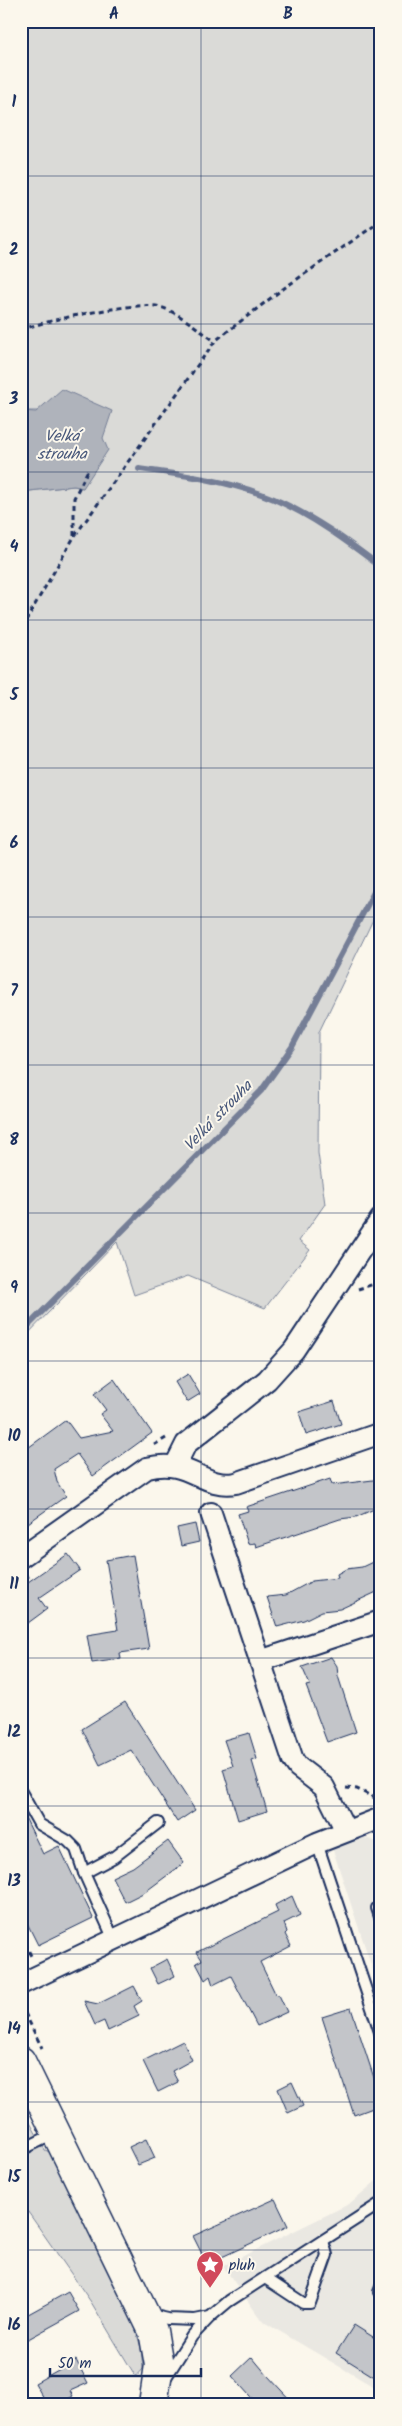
<svg xmlns="http://www.w3.org/2000/svg" width="402" height="2426" font-family="Kalam,sans-serif">
<style>
.built{fill:#eae8e2}
.green{fill:#dadad7;stroke:#7a849a}
.water{fill:#afb3bb;stroke:#747e96}
.lines{fill:none;stroke-linecap:round;stroke-linejoin:round}
.stream{stroke:#747e96;stroke-width:6}
.building{fill:#c3c5c9;stroke:#1b2f5e}
.lane-casing{stroke:#1b2f5e;stroke-width:14}
.street-casing{stroke:#1b2f5e;stroke-width:24}
.secondary-casing{stroke:#1b2f5e;stroke-width:31}
.path{stroke:#1b2f5e;stroke-width:3;stroke-dasharray:5 4;stroke-linecap:butt}
.lane{stroke:#fbf7ec;stroke-width:10}
.street{stroke:#fbf7ec;stroke-width:20}
.secondary{stroke:#fbf7ec;stroke-width:28}
.grid{fill:none;stroke:#1b2f5e;stroke-width:1;stroke-opacity:0.55}
.labels{text-anchor:middle;stroke-width:4;stroke-linejoin:round;paint-order:stroke}
.poi-label{font-size:15px;fill:#1b2f5e;stroke:#fbf7ec;text-anchor:start}
.water-label{font-size:16px;font-style:italic;fill:#47577a;stroke:#fbf7ec}
.neatline{fill:none;stroke:#1b2f5e;stroke-width:2}
.grid-label{font-size:16px;text-anchor:middle;font-weight:bold;fill:#1b2f5e}
</style>
<rect width="100%" height="100%" fill="#fbf7ec"/>
<filter id="ink" filterUnits="userSpaceOnUse"><feTurbulence type="fractalNoise" baseFrequency=".02" numOctaves="2"/><feDisplacementMap in="SourceGraphic" scale="10" xChannelSelector="R" yChannelSelector="G"/><feConvolveMatrix kernelMatrix="1 2 1 2 8 2 1 2 1" color-interpolation-filters="sRGB"/></filter>
<g filter="url(#ink)">
<g class="built">
<polygon points="359,1836 381,1843 381,1995 332,1847"/>
<polygon points="381,2177 381,2391 262,2321 223,2266 349,2204"/>
</g>
<g class="green">
<polygon points="21,21 381,21 381,903 319,1032 318,1153 325,1204 299,1241 310,1250 265,1308 188,1276 134,1295 117,1242 21,1341 21,492 74,486 83,488 111,411 21,411"/>
<polygon points="21,2106 45,2150 54,2154 130,2310 141,2348 143,2369 136,2377 91,2302 21,2202"/>
</g>
<polygon class="water" points="62,389 112,411 103,438 108,450 83,488 74,486 21,492 21,411 36,412"/>
<g class="lines">
<g class="stream">
<path d="M139,469C184,475 231,481 274,499C313,516 347,541 381,567"/>
<polyline points="21,1333 261,1091 292,1047 381,879"/>
</g>
</g>
<g class="building">
<polygon points="188,1374 200,1394 187,1402 175,1382"/>
<polygon points="114,1379 152,1433 93,1476 77,1454 54,1469 57,1482 66,1496 21,1528 21,1453 66,1420 79,1438 113,1431 100,1414 106,1410 94,1394"/>
<polygon points="334,1401 341,1424 306,1435 299,1412"/>
<polygon points="330,1479 332,1485 381,1479 381,1506 356,1517 340,1519 256,1547 255,1543 248,1544 238,1514 248,1511 246,1507"/>
<polygon points="195,1524 199,1542 181,1546 177,1528"/>
<polygon points="68,1554 80,1570 39,1598 47,1609 28,1623 21,1614 21,1573 28,1582"/>
<polygon points="133,1555 149,1649 120,1653 121,1659 92,1663 87,1635 118,1630 106,1560"/>
<polygon points="381,1558 381,1590 340,1609 322,1611 304,1620 277,1627 267,1597 286,1595 312,1581 338,1578 337,1574 346,1569 362,1567"/>
<polygon points="331,1657 337,1666 338,1676 356,1732 327,1742 306,1686 310,1685 302,1667"/>
<polygon points="125,1702 195,1810 177,1822 131,1750 100,1765 82,1729"/>
<polygon points="249,1733 257,1759 252,1761 267,1811 238,1820 223,1769 233,1766 224,1740"/>
<polygon points="21,1809 43,1854 59,1846 93,1918 38,1945 21,1911"/>
<polygon points="168,1841 184,1863 145,1892 125,1902 112,1877 133,1867"/>
<polygon points="292,1896 300,1915 284,1923 287,1932 285,1934 291,1946 260,1962 276,1995 279,1995 287,2012 257,2026 231,1976 213,1985 210,1976 205,1980 196,1963 202,1960 197,1952 278,1912 275,1905"/>
<polygon points="167,1959 175,1976 158,1984 150,1968"/>
<polygon points="134,1986 142,2001 134,2006 139,2016 108,2031 104,2021 95,2025 84,2001 98,2004"/>
<polygon points="351,2008 381,2099 381,2105 354,2115 322,2017"/>
<polygon points="183,2041 192,2060 172,2071 178,2082 158,2092 143,2061"/>
<polygon points="292,2082 303,2106 288,2113 278,2089"/>
<polygon points="146,2139 155,2158 138,2165 129,2147"/>
<polygon points="275,2199 288,2226 207,2264 193,2236"/>
<polygon points="68,2292 79,2311 21,2343 21,2318"/>
<polygon points="354,2325 381,2342 381,2381 336,2353"/>
<polygon points="252,2357 267,2375 295,2405 258,2405 232,2376"/>
<polygon points="76,2360 88,2383 70,2391 73,2396 58,2405 47,2405 35,2383"/>
</g>
<g class="lines">
<defs>
<g id="lane">
<polyline points="21,1792 39,1824 68,1841 76,1849 84,1873 114,1940"/>
<polyline points="317,1843 381,2035"/>
<polyline points="84,1873 114,1857 158,1823"/>
<polyline points="381,1907 377,1908 381,1920"/>
<polyline points="21,2150 56,2133"/>
<polyline points="265,2278 303,2303 310,2303 327,2255 323,2241"/>
<polyline points="379,2292 381,2287"/>
<polyline points="150,2315 168,2319 195,2320 210,2317 229,2301 381,2203"/>
<polyline points="166,2377 192,2336 210,2317"/>
</g>
<g id="street">
<polyline points="175,1466 186,1444 267,1380 294,1350 381,1219"/>
<polyline points="211,1513 293,1760 298,1767 324,1787 346,1831"/>
<path d="M21,1557L147,1468C190,1457 201,1489 236,1483L381,1433"/>
<polyline points="260,1661 381,1621"/>
<polyline points="21,1984 317,1843 381,1818"/>
</g>
<polyline id="secondary" points="21,2061 153,2331 159,2365 153,2405"/>
</defs>
<use href="#lane" class="lane-casing"/>
<use href="#street" class="street-casing"/>
<use href="#secondary" class="secondary-casing"/>
<g class="path">
<path d="M21,330C42,321 140,300 160,307C180,313 197,329 215,341"/>
<polyline points="74,536 74,498 89,468"/>
<polyline points="21,629 74,537 215,341 280,291 381,221"/>
<polyline points="358,1289 381,1282"/>
<polyline points="154,1445 166,1438"/>
<polyline points="21,1582 29,1576"/>
<polyline points="346,1788 357,1789 377,1799"/>
<polyline points="21,1935 32,1958"/>
<polyline points="21,2005 42,2048"/>
</g>
<use href="#lane" class="lane"/>
<use href="#street" class="street"/>
<use href="#secondary" class="secondary"/>
</g>
</g>
<path class="grid" d="M201,21V2405M21,176H381M21,324H381M21,472H381M21,620H381M21,768H381M21,917H381M21,1065H381M21,1213H381M21,1361H381M21,1509H381M21,1658H381M21,1806H381M21,1954H381M21,2102H381M21,2250H381"/>
<defs>
<symbol id="sight-pin" viewBox="-11 -11 22 30"><path d="M0 17L-7.5 6A9.5 9.5 0 1 1 7.5 6Z" fill="#d1495b" stroke="#fbf7ec"/><path d="M0-6L1.8-2.2L6-1.7L2.9 1.2L3.7 5.4L0 3.3L-3.7 5.4L-2.9 1.2L-6-1.7L-1.8-2.2Z" fill="#fff"/></symbol>
</defs>
<g fill-rule="evenodd">
<use href="#sight-pin" x="194" y="2249" width="32" height="43"/>
</g>
<g class="labels">
<g class="poi-label">
<text x="229" y="2270">pluh</text>
</g>
<g class="water-label">
<text x="62" y="441">Velká<tspan x="62" dy="18">strouha</tspan></text>
<text transform="translate(217 1115) rotate(-46)" y="6">Velká strouha</text>
</g>
</g>
<rect width="402" height="2426" fill="none" stroke="#fbf7ec" stroke-width="55"/>
<path d="M50 2368v8h151v-8" fill="none" stroke="#1b2f5e" stroke-width="2.5"/>
<text x="58" y="2368" font-size="15" fill="#1b2f5e" stroke="#fbf7ec" stroke-width="4" paint-order="stroke">50 m</text>
<rect x="28" y="28" width="346" height="2370" class="neatline"/>
<g class="grid-label">
<text x="114" y="19">A</text>
<text x="288" y="19">B</text>
<text x="14" y="107">1</text>
<text x="14" y="255">2</text>
<text x="14" y="404">3</text>
<text x="14" y="552">4</text>
<text x="14" y="700">5</text>
<text x="14" y="848">6</text>
<text x="14" y="996">7</text>
<text x="14" y="1145">8</text>
<text x="14" y="1293">9</text>
<text x="14" y="1441">10</text>
<text x="14" y="1589">11</text>
<text x="14" y="1737">12</text>
<text x="14" y="1886">13</text>
<text x="14" y="2034">14</text>
<text x="14" y="2182">15</text>
<text x="14" y="2330">16</text>
</g>
</svg>
